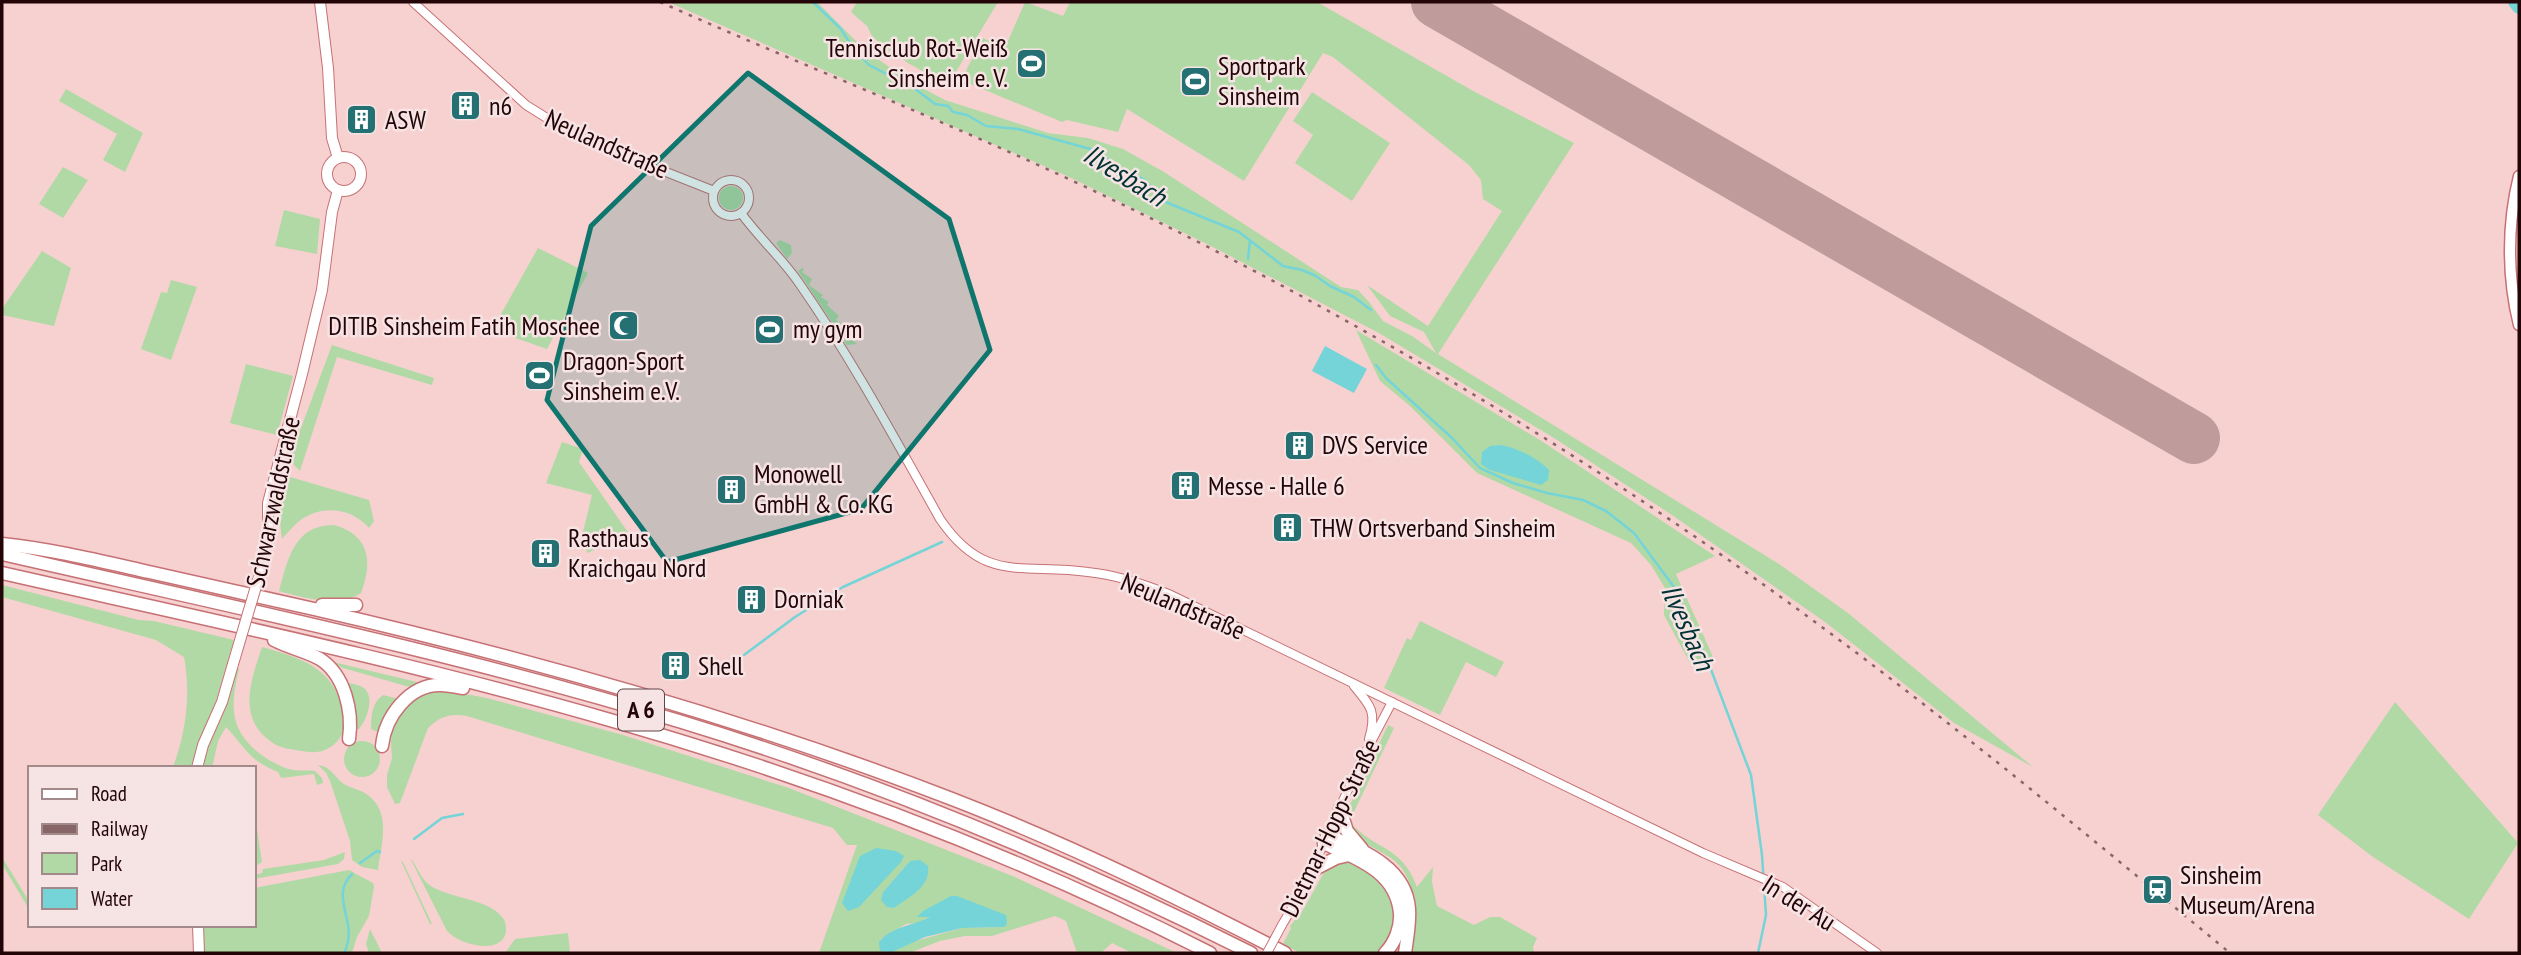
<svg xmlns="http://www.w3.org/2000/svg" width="2521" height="955" font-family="'PT Sans Narrow',sans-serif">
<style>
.green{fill:#b1d9a6;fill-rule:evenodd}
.water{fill:#74d4d7}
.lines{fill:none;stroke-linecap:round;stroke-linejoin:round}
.stream{stroke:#74d4d7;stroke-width:2.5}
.river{stroke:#74d4d7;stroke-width:14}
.runway{stroke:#c09b9b;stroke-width:52}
.tertiary-casing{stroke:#c67174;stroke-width:10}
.secondary-casing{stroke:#c67174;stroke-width:12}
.primary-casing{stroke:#c67174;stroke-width:13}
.motorway-casing{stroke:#c67174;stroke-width:15}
.tertiary{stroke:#fff;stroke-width:8}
.secondary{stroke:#fff;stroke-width:10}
.primary{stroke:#fff;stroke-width:10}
.motorway{stroke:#fff;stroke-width:12}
.rail{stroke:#886566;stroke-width:2.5;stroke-dasharray:3.5 7;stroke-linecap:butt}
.tertiary-bridge-casing{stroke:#c67174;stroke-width:10;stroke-linecap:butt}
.secondary-bridge-casing{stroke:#c67174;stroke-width:12;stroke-linecap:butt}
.tertiary-bridge{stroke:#fff;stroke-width:8}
.secondary-bridge{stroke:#fff;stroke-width:10}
.marked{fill:#0f766e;fill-opacity:0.2;stroke:#0f766e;stroke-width:5;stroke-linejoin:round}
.labels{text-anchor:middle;stroke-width:5;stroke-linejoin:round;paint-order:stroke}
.shield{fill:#f6e3e3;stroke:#624749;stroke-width:2}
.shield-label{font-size:24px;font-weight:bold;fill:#230407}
.poi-label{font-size:26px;fill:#230407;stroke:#f6e3e3;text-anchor:start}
.street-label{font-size:26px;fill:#230407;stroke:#f6e3e3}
.water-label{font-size:28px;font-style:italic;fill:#013233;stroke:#f6e3e3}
</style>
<rect width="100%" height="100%" fill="#f7d1d0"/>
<g class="green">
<polygon points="668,2 817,2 865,50 911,82 945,100 998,117 1048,133 1088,138 1123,149 1164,172 1341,287 1358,290 1369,302 1383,321 1412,336 1436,353 1424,332 1390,316 1367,285 1428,326 1502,211 1483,199 1481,180 1469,165 1333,57 1323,53 1244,181 1127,109 1118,132 1067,120 1062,122 961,80 983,38 1000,46 1003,39 1008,41 1025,2 1063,16 1070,2 1317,2 1475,92 1574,143 1438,354 1779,564 1848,613 2033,767 1954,723 1825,622 1672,515 1554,438 1379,333 1205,243 1067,176"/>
<polygon points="857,2 998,2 951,80 946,84 908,63 882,45 872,36 867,26 851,12"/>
<polygon points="66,89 143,133 125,172 103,160 117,134 59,101"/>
<polygon points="1312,92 1390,143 1352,201 1295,163 1313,135 1293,121"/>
<polygon points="63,167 88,180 63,218 39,204"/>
<circle cx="731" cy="198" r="12"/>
<polygon points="284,210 320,219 317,254 275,246"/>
<polygon points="780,240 791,245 792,253 787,259 776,243"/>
<polygon points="538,248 588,273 547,349 492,330"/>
<polygon points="42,251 71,268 54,326 2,315 2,309"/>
<polygon points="802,268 804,269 802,272 812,279 809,285 823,295 821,297 829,302 827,305 839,316 836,320 846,327 843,332 857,344 847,345 798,271"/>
<polygon points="171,280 197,287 171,360 141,349 161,292 167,293"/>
<polygon points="1356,330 1540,440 1715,556 1676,574 1714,659 1690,663 1664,615 1665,588 1651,565 1631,543 1477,473 1410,406 1380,381"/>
<polygon points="332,345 434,378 432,385 337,357 300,471 289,460"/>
<polygon points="246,364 293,376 277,435 230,423"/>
<polygon points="562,442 583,449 579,462 632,538 632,545 612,540 588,553 581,540 592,495 546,483"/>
<path d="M280,474L369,500L374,521L369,528C353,509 324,504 302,519C295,524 288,532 282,539L276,489Z"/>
<path d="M334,525C370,535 373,562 361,593C338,608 304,598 279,591C288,559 294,525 334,525Z"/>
<path d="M2,585L139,620L154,621L234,640L213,711L200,739L192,768L173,767C186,733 191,693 184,657L156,640L2,597Z"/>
<polygon points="1420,621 1504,662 1496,677 1466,662 1440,715 1384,688 1407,638 1411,640"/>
<path d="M262,647C305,659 337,669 344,718C346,731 339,743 327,749C316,755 302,751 290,749C279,748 270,742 262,734C239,709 253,675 262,647Z"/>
<polygon points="329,661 421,683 411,687 406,686 343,668"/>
<path d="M237,667L239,669C230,707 229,731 263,756C272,762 282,768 293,770C300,771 308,770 315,771L322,778L323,783L317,785L314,774L281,778L278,772C248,760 245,747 226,727L218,741L212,768H201L206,750L225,710Z"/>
<path d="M348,683C353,684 361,685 365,689C375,699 366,721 359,729H356L346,684Z"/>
<path d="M449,691L487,698L623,735L789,788L1015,877L1177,953H1132L1112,943L1101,953H1077L1066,921L1055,916L992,936H965L940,941L909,953H819L857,845H847L833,828L467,716C451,713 440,716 428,728L400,803L395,804L387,787V775L392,758L390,730L409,701L425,692ZM910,861L887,907L882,900L883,892ZM957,896L1004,927L962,928L880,951V940L906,924L918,923L932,916Z"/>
<path d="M383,695L399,699L380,733L371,729C371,715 372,703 383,695Z"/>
<polygon points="2395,702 2518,843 2469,919 2373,857 2318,815"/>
<polygon points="1388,725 1394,728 1351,818 1348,809"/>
<circle cx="362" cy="759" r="18"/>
<path d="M318,765C332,767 334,777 344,784C350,788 358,789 365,793C393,811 381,844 378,870L362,867L352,860L350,841L330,781L326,773Z"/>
<polygon points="254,809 262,862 256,866 254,858"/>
<path d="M1350,822C1375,851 1401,844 1417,887L1433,867L1432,882L1437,906L1474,925L1490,917H1500L1537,938L1533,947L1534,953H1408C1411,934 1418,912 1413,893C1410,883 1405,871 1398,864C1384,849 1352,844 1350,822Z"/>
<polygon points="345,852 344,859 338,864 254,879 254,875 262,873 263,869 324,860"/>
<polygon points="2,857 30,903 30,911 2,864"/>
<path d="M410,858C416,864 420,877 428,884C448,899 488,898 502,917C506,921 506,927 506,932C502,955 461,946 447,931Z"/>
<polygon points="401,861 403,862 432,924 430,924"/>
<path d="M1345,861C1370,864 1398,890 1397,917C1397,928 1386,943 1382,953H1300L1283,944L1291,928L1290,926L1303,910L1326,869Z"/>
<polygon points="349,870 373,883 374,887 369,916 357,937 352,953 204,953 203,925 254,925 254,888"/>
<polygon points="370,929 382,953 369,953 366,944"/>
<polygon points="568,933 570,953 505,953 515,939"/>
</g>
<g class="water">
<polygon points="1325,346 1367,369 1354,393 1312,371"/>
<path d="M1501,445C1519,449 1536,457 1549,470L1548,480L1541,485L1490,470L1481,464L1482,452L1490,446Z"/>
<polygon points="876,848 896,851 904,856 901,862 859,907 848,911 842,903 860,856"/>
<path d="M920,860L928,866C931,887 909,897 894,908L887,907L881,900L883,892L910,861Z"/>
<path d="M951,896H957L1006,915L1007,924L1004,927L962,928L925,937L892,952L880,951L879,942C892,926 913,926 930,917H917L923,911Z"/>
</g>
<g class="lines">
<g class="stream">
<polyline points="813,2 840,28 854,49 869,65 914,88 935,104 948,106 953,112 967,115 986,126 1018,129 1094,150 1104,155 1113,166 1145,180 1163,201 1239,232 1283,266 1302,270 1316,276 1330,286 1354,297 1371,310"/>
<polyline points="1248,259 1250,241"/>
<polyline points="1376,365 1386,378 1452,438 1480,468 1513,483 1547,493 1583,500 1606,511 1634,533 1674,587 1710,667 1751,775 1762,855 1766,915 1758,953"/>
<polyline points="744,655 795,617 843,587 942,542"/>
<polyline points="414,839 442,818 463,814"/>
<polyline points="360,863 377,851 380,852"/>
<path d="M344,953C360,922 328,898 352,874"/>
</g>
<polyline class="river" points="2515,2 2519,7"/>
<polyline class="runway" points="1437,2 2194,438"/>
<defs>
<g id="tertiary">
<polyline points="413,2 526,105 566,130 598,145 714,191"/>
<circle cx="731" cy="198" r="18"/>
<path d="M741,213C759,238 782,258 799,283C852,359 895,439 940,519C984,584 1022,563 1088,572C1117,575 1144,584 1171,595L1703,853L1783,887L1877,953"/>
<path d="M1354,686C1371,706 1377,712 1369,739"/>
<polyline points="1282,925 1302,891 1362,759 1392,702"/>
</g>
<g id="secondary">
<polyline points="320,2 328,68 332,138 338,158"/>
<circle cx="344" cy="174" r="17"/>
<polyline points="260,573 268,538 268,503 302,374 322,290 332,212 338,190"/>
<polyline points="197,768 203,745 222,702 233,664"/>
<polyline points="198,925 199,953"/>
</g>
<path id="primary" d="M2519,176C2507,224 2507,277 2519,325"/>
<g id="motorway">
<path d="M2,544C51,549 100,561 149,572C204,584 259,597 314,609C531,659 745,719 952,799C1066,843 1177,897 1285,953"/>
<path d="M2,554C229,606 459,654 682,722C879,782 1068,861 1251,953"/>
<path d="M2,573C205,619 410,662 610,720C816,779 1019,856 1210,953"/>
<polyline points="322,605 356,605"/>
<path d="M274,640C289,648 306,651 320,659C345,675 353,712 349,739"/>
<path d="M382,746C385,717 409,684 441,685C448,685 456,687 463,688"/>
<polyline points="1340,809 1347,831 1362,849"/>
<path d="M1327,835C1361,850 1406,866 1409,909C1410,924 1407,939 1405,953"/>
<path d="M1324,843C1357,859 1396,871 1400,913C1401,927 1395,943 1385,953"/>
<polyline points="1311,871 1336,858 1349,855"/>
</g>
</defs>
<use href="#tertiary" class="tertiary-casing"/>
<use href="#secondary" class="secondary-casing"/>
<use href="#primary" class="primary-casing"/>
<use href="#motorway" class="motorway-casing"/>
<use href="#tertiary" class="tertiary"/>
<use href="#secondary" class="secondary"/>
<use href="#primary" class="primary"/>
<use href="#motorway" class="motorway"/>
<path class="rail" d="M660,2C792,61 928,114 1060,175C1166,224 1271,278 1373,336C1543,432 1706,539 1862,657C1988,752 2109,853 2230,953"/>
<defs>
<polyline id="tertiary-bridge" points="1267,953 1282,925"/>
<polyline id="secondary-bridge" points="233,664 260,573"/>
</defs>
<use href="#tertiary-bridge" class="tertiary-bridge-casing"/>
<use href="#secondary-bridge" class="secondary-bridge-casing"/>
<use href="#tertiary-bridge" class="tertiary-bridge"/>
<use href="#secondary-bridge" class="secondary-bridge"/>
</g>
<path class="marked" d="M748,73L949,219L990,350L861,509L667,562L547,400L591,226Z"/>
<defs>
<symbol id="stadium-square" viewBox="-11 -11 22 22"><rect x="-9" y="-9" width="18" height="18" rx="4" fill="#247072" stroke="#f6e3e3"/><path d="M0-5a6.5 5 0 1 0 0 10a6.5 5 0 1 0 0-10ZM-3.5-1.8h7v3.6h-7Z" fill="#fff"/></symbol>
<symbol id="building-square" viewBox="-11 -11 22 22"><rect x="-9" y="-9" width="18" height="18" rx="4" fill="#247072" stroke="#f6e3e3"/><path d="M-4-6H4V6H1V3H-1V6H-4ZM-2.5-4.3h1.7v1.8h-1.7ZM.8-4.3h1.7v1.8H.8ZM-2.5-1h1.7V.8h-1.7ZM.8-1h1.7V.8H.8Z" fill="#fff"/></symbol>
<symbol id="mosque-square" viewBox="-11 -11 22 22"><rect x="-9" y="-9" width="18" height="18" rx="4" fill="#247072" stroke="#f6e3e3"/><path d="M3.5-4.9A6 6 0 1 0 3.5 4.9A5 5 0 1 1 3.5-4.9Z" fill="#fff"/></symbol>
<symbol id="station-square" viewBox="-11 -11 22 22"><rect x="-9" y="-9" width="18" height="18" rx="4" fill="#247072" stroke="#f6e3e3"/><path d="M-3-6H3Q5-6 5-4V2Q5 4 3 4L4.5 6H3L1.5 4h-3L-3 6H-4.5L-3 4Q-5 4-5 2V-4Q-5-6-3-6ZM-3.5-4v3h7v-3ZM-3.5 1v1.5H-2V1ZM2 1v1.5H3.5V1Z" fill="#fff"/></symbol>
</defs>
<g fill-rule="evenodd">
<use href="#stadium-square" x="1014" y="46" width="35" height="35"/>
<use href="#stadium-square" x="1178" y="64" width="35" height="35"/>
<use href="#building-square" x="448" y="88" width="35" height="35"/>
<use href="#building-square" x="344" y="102" width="35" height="35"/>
<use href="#mosque-square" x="606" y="308" width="35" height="35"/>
<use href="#stadium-square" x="752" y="312" width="35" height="35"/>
<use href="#stadium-square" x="522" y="358" width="35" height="35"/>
<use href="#building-square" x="1282" y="428" width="35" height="35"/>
<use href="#building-square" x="1168" y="468" width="35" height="35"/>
<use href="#building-square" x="714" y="472" width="35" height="35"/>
<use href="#building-square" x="1270" y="510" width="35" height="35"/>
<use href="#building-square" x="528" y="536" width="35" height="35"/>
<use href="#building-square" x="734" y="582" width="35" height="35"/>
<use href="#building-square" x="658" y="648" width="35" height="35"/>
<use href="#station-square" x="2140" y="872" width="35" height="35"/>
</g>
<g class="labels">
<rect class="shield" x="618" y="689.5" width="46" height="41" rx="5"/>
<g class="shield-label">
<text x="641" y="718">A 6</text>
</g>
<g class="poi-label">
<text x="1008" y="57" text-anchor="end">Tennisclub Rot-Weiß<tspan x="1008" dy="30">Sinsheim e. V.</tspan></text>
<text x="1218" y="75">Sportpark<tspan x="1218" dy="30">Sinsheim</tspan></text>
<text x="489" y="115">n6</text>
<text x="385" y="129">ASW</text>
<text x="600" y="335" text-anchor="end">DITIB Sinsheim Fatih Moschee</text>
<text x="793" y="338">my gym</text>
<text x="563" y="370">Dragon-Sport<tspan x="563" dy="30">Sinsheim e.V.</tspan></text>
<text x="1322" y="454">DVS Service</text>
<text x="754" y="483">Monowell<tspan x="754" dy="30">GmbH &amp; Co. KG</tspan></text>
<text x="1208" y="495">Messe - Halle 6</text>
<text x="1310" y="537">THW Ortsverband Sinsheim</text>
<text x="568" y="547">Rasthaus<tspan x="568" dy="30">Kraichgau Nord</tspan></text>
<text x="774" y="608">Dorniak</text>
<text x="698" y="675">Shell</text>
<text x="2180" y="884">Sinsheim<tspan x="2180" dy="30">Museum/Arena</tspan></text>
</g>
<g class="street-label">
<text transform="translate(607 144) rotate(24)" y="9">Neulandstraße</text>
<text transform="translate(273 502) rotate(-78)" y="9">Schwarzwaldstraße</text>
<text transform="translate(1183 606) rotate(23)" y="9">Neulandstraße</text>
<text transform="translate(1330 828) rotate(-64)" y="9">Dietmar-Hopp-Straße</text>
<text transform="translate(1799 903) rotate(32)" y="9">In der Au</text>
</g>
<g class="water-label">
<text transform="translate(1125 175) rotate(32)" y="10">Ilvesbach</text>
<text transform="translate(1688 627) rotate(66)" y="10">Ilvesbach</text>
</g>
</g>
<rect width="2521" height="955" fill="none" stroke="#230407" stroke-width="7"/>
<rect x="28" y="766" width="228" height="161" fill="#f6e3e3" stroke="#a28a8b" stroke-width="2"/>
<rect x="42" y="789" width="35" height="10" fill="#ffffff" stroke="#a28a8b" stroke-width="2"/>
<text x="91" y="801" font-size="21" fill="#230407">Road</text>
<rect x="42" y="824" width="35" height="10" fill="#886566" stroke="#a28a8b" stroke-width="2"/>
<text x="91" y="836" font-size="21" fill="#230407">Railway</text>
<rect x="42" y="853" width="35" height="21" fill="#b1d9a6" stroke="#a28a8b" stroke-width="2"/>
<text x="91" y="871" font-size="21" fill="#230407">Park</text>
<rect x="42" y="888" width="35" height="21" fill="#74d4d7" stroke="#a28a8b" stroke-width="2"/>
<text x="91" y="906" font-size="21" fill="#230407">Water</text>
</svg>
